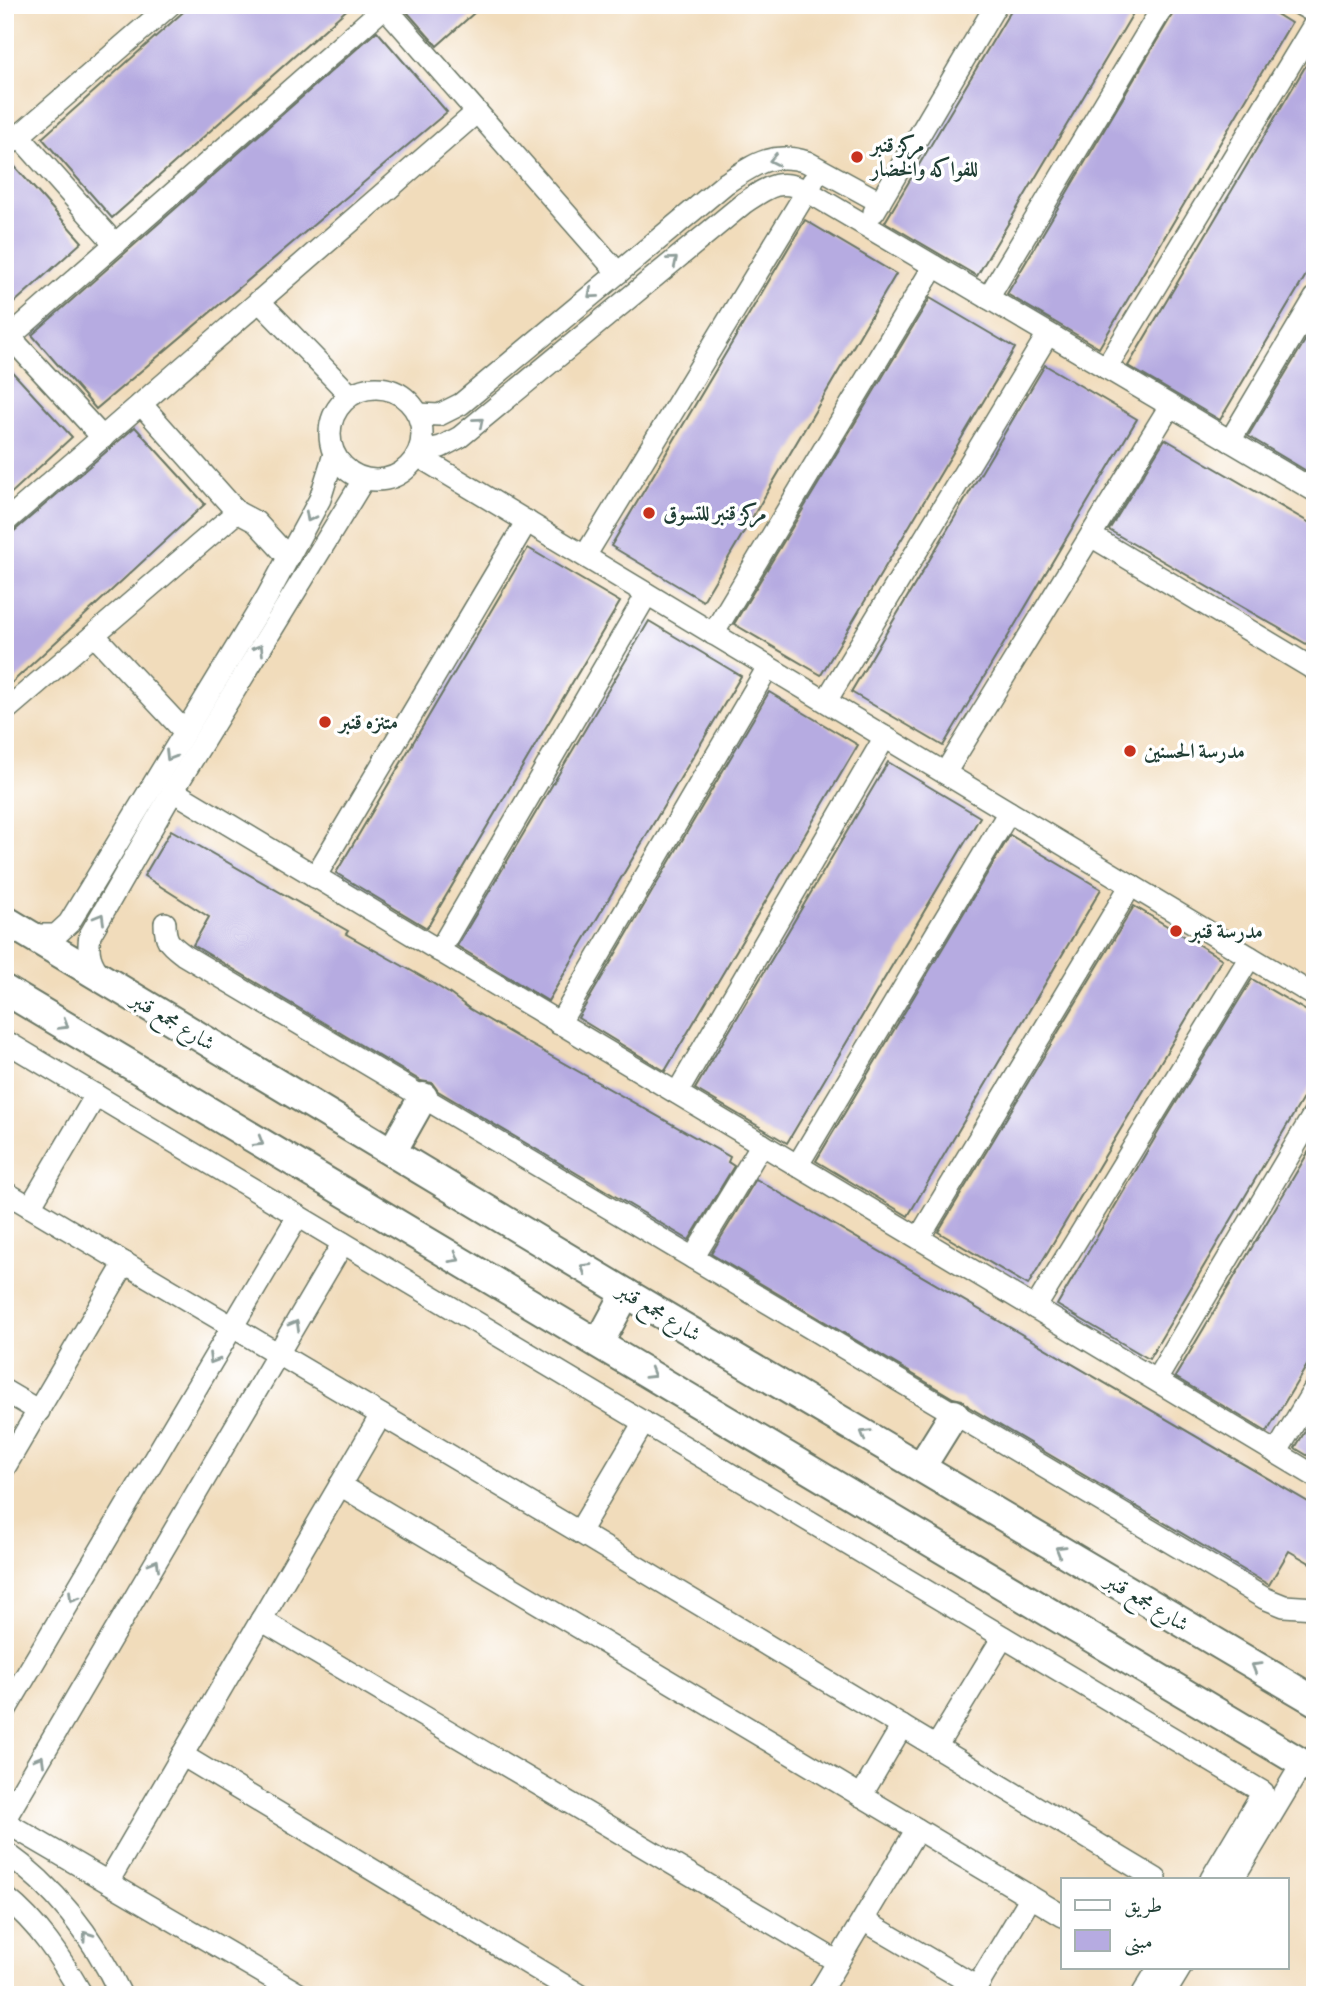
<svg xmlns="http://www.w3.org/2000/svg" width="1320" height="2000" font-family="Alegreya,Amiri,serif">
<style>
.building{fill:#b6abe1}
.lines{fill:none;stroke-linecap:round;stroke-linejoin:round}
.minor-casing{stroke:#687563;stroke-width:24}
.secondary-casing{stroke:#687563;stroke-width:32}
.minor{stroke:#fff;stroke-width:21}
.secondary{stroke:#fff;stroke-width:28}
.oneway{stroke:#8f9e9a}
.poi-dot{fill:#c8321e;stroke:#fff;stroke-width:2.5}
.labels{text-anchor:middle;stroke-width:7;stroke-linejoin:round;paint-order:stroke}
.poi-label{font-size:21px;font-weight:bold;fill:#1f3d34;stroke:#fff;text-anchor:start}
.street-label{font-size:21px;fill:#1f3d34;stroke:#fff}
</style>
<rect width="100%" height="100%" fill="#fff"/>
<filter id="ink" filterUnits="userSpaceOnUse"><feTurbulence type="fractalNoise" baseFrequency=".0143" numOctaves="2"/><feDisplacementMap in="SourceGraphic" scale="14" xChannelSelector="R" yChannelSelector="G"/><feConvolveMatrix kernelMatrix="1 2 1 2 8 2 1 2 1" color-interpolation-filters="sRGB"/></filter>
<filter id="wash" filterUnits="userSpaceOnUse"><feTurbulence type="fractalNoise" baseFrequency=".00686" numOctaves="4" result="noise"/><feDisplacementMap in="SourceGraphic" scale="28" xChannelSelector="R" yChannelSelector="G"/><feGaussianBlur stdDeviation="1.57" result="paint"/><feColorMatrix in="noise" values="0 0 0 0 0 0 0 0 0 0 0 0 0 0 0 0 0 1.4 0 .05"/><feComposite in="paint" operator="in"/></filter>
<g filter="url(#wash)">
<rect width="100%" height="100%" fill="#f1dcbb"/>
<g id="blocks">
<g class="building">
<polygon points="191,5 352,5 112,218 42,138"/>
<polygon points="401,5 483,5 437,46"/>
<polygon points="1014,5 1138,5 977,276 885,222"/>
<polygon points="1178,5 1262,5 1291,23 1099,348 1007,294"/>
<polygon points="377,31 447,112 96,409 32,335"/>
<polygon points="1315,50 1315,260 1220,420 1128,366"/>
<polygon points="9,160 82,242 5,311 5,161"/>
<polygon points="805,220 896,274 703,601 611,546"/>
<polygon points="930,298 1015,348 821,675 734,624"/>
<polygon points="1315,324 1315,476 1248,436"/>
<polygon points="5,364 72,437 5,499"/>
<polygon points="1045,365 1137,419 943,746 851,692"/>
<polygon points="135,427 205,504 5,689 5,539"/>
<polygon points="1165,439 1315,526 1315,649 1109,530"/>
<polygon points="528,548 620,602 427,928 336,873"/>
<polygon points="649,621 741,676 548,1001 457,946"/>
<polygon points="769,692 858,745 665,1071 578,1018"/>
<polygon points="888,762 980,817 787,1143 695,1089"/>
<polygon points="171,830 348,931 346,934 426,979 450,994 470,1009 519,1038 730,1157 728,1162 734,1166 689,1240 438,1091 432,1083 421,1081 193,945 209,917 144,876"/>
<polygon points="1010,835 1101,889 908,1216 816,1161"/>
<polygon points="1134,906 1222,959 1028,1285 938,1232"/>
<polygon points="1252,979 1315,1016 1315,1078 1149,1359 1057,1305 1166,1119"/>
<polygon points="1315,1141 1315,1352 1267,1432 1175,1377"/>
<polygon points="756,1179 1315,1506 1315,1566 1289,1551 1269,1585 969,1407 962,1400 953,1398 711,1254"/>
<polygon points="1315,1415 1315,1460 1295,1448"/>
</g>
</g>
</g>
<g filter="url(#ink)">
<use href="#blocks" fill-opacity="0" stroke="#687563" stroke-width="2"/>
<g class="lines">
<defs>
<g id="minor">
<polyline points="1301,5 1315,13"/>
<polyline points="385,7 618,273"/>
<polyline points="19,136 115,244"/>
<polyline points="5,148 170,5"/>
<polyline points="874,212 996,5"/>
<polyline points="988,298 1164,5"/>
<polyline points="259,301 350,395"/>
<polyline points="10,337 103,438"/>
<polyline points="5,341 387,5"/>
<polyline points="1106,368 1315,23"/>
<circle cx="376" cy="434" r="46"/>
<polyline points="141,404 237,512 256,522 288,557"/>
<path d="M418,414L439,415L461,404L726,183C755,164 772,151 807,162L880,202"/>
<polyline points="1230,441 1315,298"/>
<path d="M419,452L441,447L460,437L744,203C768,187 779,177 807,191L1315,491"/>
<polyline points="418,456 1315,996"/>
<polyline points="5,522 477,112"/>
<polyline points="1091,536 1315,670"/>
<polyline points="585,556 813,181"/>
<polyline points="713,634 934,266"/>
<polyline points="94,635 184,731"/>
<polyline points="826,701 1048,334"/>
<polyline points="5,711 237,512"/>
<polyline points="945,773 1170,406"/>
<polyline points="173,791 1315,1476"/>
<polyline points="315,877 527,521"/>
<path d="M165,923C165,942 170,944 184,955L1264,1598L1284,1606L1315,1608"/>
<polyline points="29,932 39,935 56,935 69,923 267,597 320,499 334,454"/>
<polyline points="439,951 647,594"/>
<path d="M101,977C90,962 87,953 90,935L173,791L364,479"/>
<polyline points="559,1024 768,667"/>
<polyline points="5,1041 1263,1792 1211,1879"/>
<polyline points="677,1093 885,737"/>
<polyline points="797,1166 1009,812"/>
<polyline points="5,1192 579,1532 1156,1879"/>
<polyline points="30,1207 96,1095"/>
<polyline points="919,1238 1131,885"/>
<polyline points="693,1258 762,1144"/>
<polyline points="1035,1308 1250,957"/>
<polyline points="1156,1380 1315,1112"/>
<polyline points="5,1391 39,1411"/>
<polyline points="1276,1453 1315,1388"/>
<polyline points="5,1467 125,1263"/>
<polyline points="340,1485 1063,1916"/>
<polyline points="579,1532 644,1422"/>
<polyline points="261,1620 838,1962"/>
<polyline points="5,1711 298,1216"/>
<polyline points="936,1747 1003,1637"/>
<polyline points="182,1755 580,1995"/>
<polyline points="861,1796 902,1726"/>
<polyline points="5,1819 343,1243"/>
<polyline points="5,1822 301,1995"/>
<path d="M5,1852C56,1888 94,1938 121,1995"/>
<polyline points="1233,1879 1302,1764"/>
<polyline points="108,1882 381,1415"/>
<path d="M5,1897C38,1923 61,1958 82,1995"/>
<polyline points="863,1920 977,1987"/>
<polyline points="818,1995 917,1829"/>
<polyline points="972,1995 1031,1897"/>
<polyline points="1142,1995 1159,1967"/>
<polyline points="1164,1995 1181,1967"/>
</g>
<g id="secondary">
<polyline points="5,920 626,1293 1315,1701"/>
<polyline points="5,990 1315,1771"/>
<polyline points="392,1152 423,1097"/>
<polyline points="599,1343 626,1293"/>
<polyline points="921,1467 954,1414"/>
</g>
</defs>
<use href="#minor" class="minor-casing"/>
<use href="#secondary" class="secondary-casing"/>
<use href="#minor" class="minor"/>
<use href="#secondary" class="secondary"/>
</g>
<defs><path id="oneway-chevron" d="M-2-3.5L2.5 0L-2 3.5" fill="none" stroke-width="1.6" stroke-linecap="round" stroke-linejoin="round" transform="scale(1.75)"/></defs>
<g class="oneway">
<use href="#oneway-chevron" transform="translate(774 160) rotate(169)"/>
<use href="#oneway-chevron" transform="translate(673 261) rotate(-40)"/>
<use href="#oneway-chevron" transform="translate(592 294) rotate(140)"/>
<use href="#oneway-chevron" transform="translate(479 422) rotate(-40)"/>
<use href="#oneway-chevron" transform="translate(310 517) rotate(118)"/>
<use href="#oneway-chevron" transform="translate(259 649) rotate(-59)"/>
<use href="#oneway-chevron" transform="translate(170 756) rotate(121)"/>
<use href="#oneway-chevron" transform="translate(100 918) rotate(-60)"/>
<use href="#oneway-chevron" transform="translate(64 1025) rotate(31)"/>
<use href="#oneway-chevron" transform="translate(259 1142) rotate(31)"/>
<use href="#oneway-chevron" transform="translate(455 1258) rotate(30)"/>
<use href="#oneway-chevron" transform="translate(585 1268) rotate(-149)"/>
<use href="#oneway-chevron" transform="translate(295 1325) rotate(-60)"/>
<use href="#oneway-chevron" transform="translate(213 1359) rotate(121)"/>
<use href="#oneway-chevron" transform="translate(651 1374) rotate(31)"/>
<use href="#oneway-chevron" transform="translate(865 1434) rotate(-149)"/>
<use href="#oneway-chevron" transform="translate(1060 1550) rotate(-149)"/>
<use href="#oneway-chevron" transform="translate(155 1564) rotate(-60)"/>
<use href="#oneway-chevron" transform="translate(73 1597) rotate(121)"/>
<use href="#oneway-chevron" transform="translate(1256 1667) rotate(-149)"/>
<use href="#oneway-chevron" transform="translate(40 1760) rotate(-60)"/>
<use href="#oneway-chevron" transform="translate(87 1936) rotate(-125)"/>
</g>
</g>
<g class="poi-dot">
<circle cx="857" cy="157" r="7"/>
<circle cx="649" cy="513" r="7"/>
<circle cx="325" cy="722" r="7"/>
<circle cx="1130" cy="751" r="7"/>
<circle cx="1176" cy="931" r="7"/>
</g>
<g class="labels">
<g class="poi-label">
<text x="871" y="152">مركز قنبر<tspan x="871" dy="24">للفواكه والخضار</tspan></text>
<text x="663" y="520">مركز قنبر للتسوق</text>
<text x="339" y="729">متنزه قنبر</text>
<text x="1144" y="758">مدرسة الحسنين</text>
<text x="1190" y="938">مدرسة قنبر</text>
</g>
<g class="street-label">
<text transform="translate(173 1021) rotate(31)" y="7">شارع مجمع قنبر</text>
<text transform="translate(659 1312) rotate(31)" y="7">شارع مجمع قنبر</text>
<text transform="translate(1147 1602) rotate(31)" y="7">شارع مجمع قنبر</text>
</g>
</g>
<rect width="1320" height="2000" fill="none" stroke="#fff" stroke-width="28"/>
<rect x="1061" y="1878" width="228" height="91" fill="#ffffff" stroke="#a5b1ae" stroke-width="2"/>
<rect x="1075" y="1900" width="35" height="10" fill="#ffffff" stroke="#a5b1ae" stroke-width="2"/>
<text x="1124" y="1912" font-size="21" fill="#1f3d34">طريق</text>
<rect x="1075" y="1930" width="35" height="21" fill="#b6abe1" stroke="#a5b1ae" stroke-width="2"/>
<text x="1124" y="1948" font-size="21" fill="#1f3d34">مبنى</text>
</svg>
